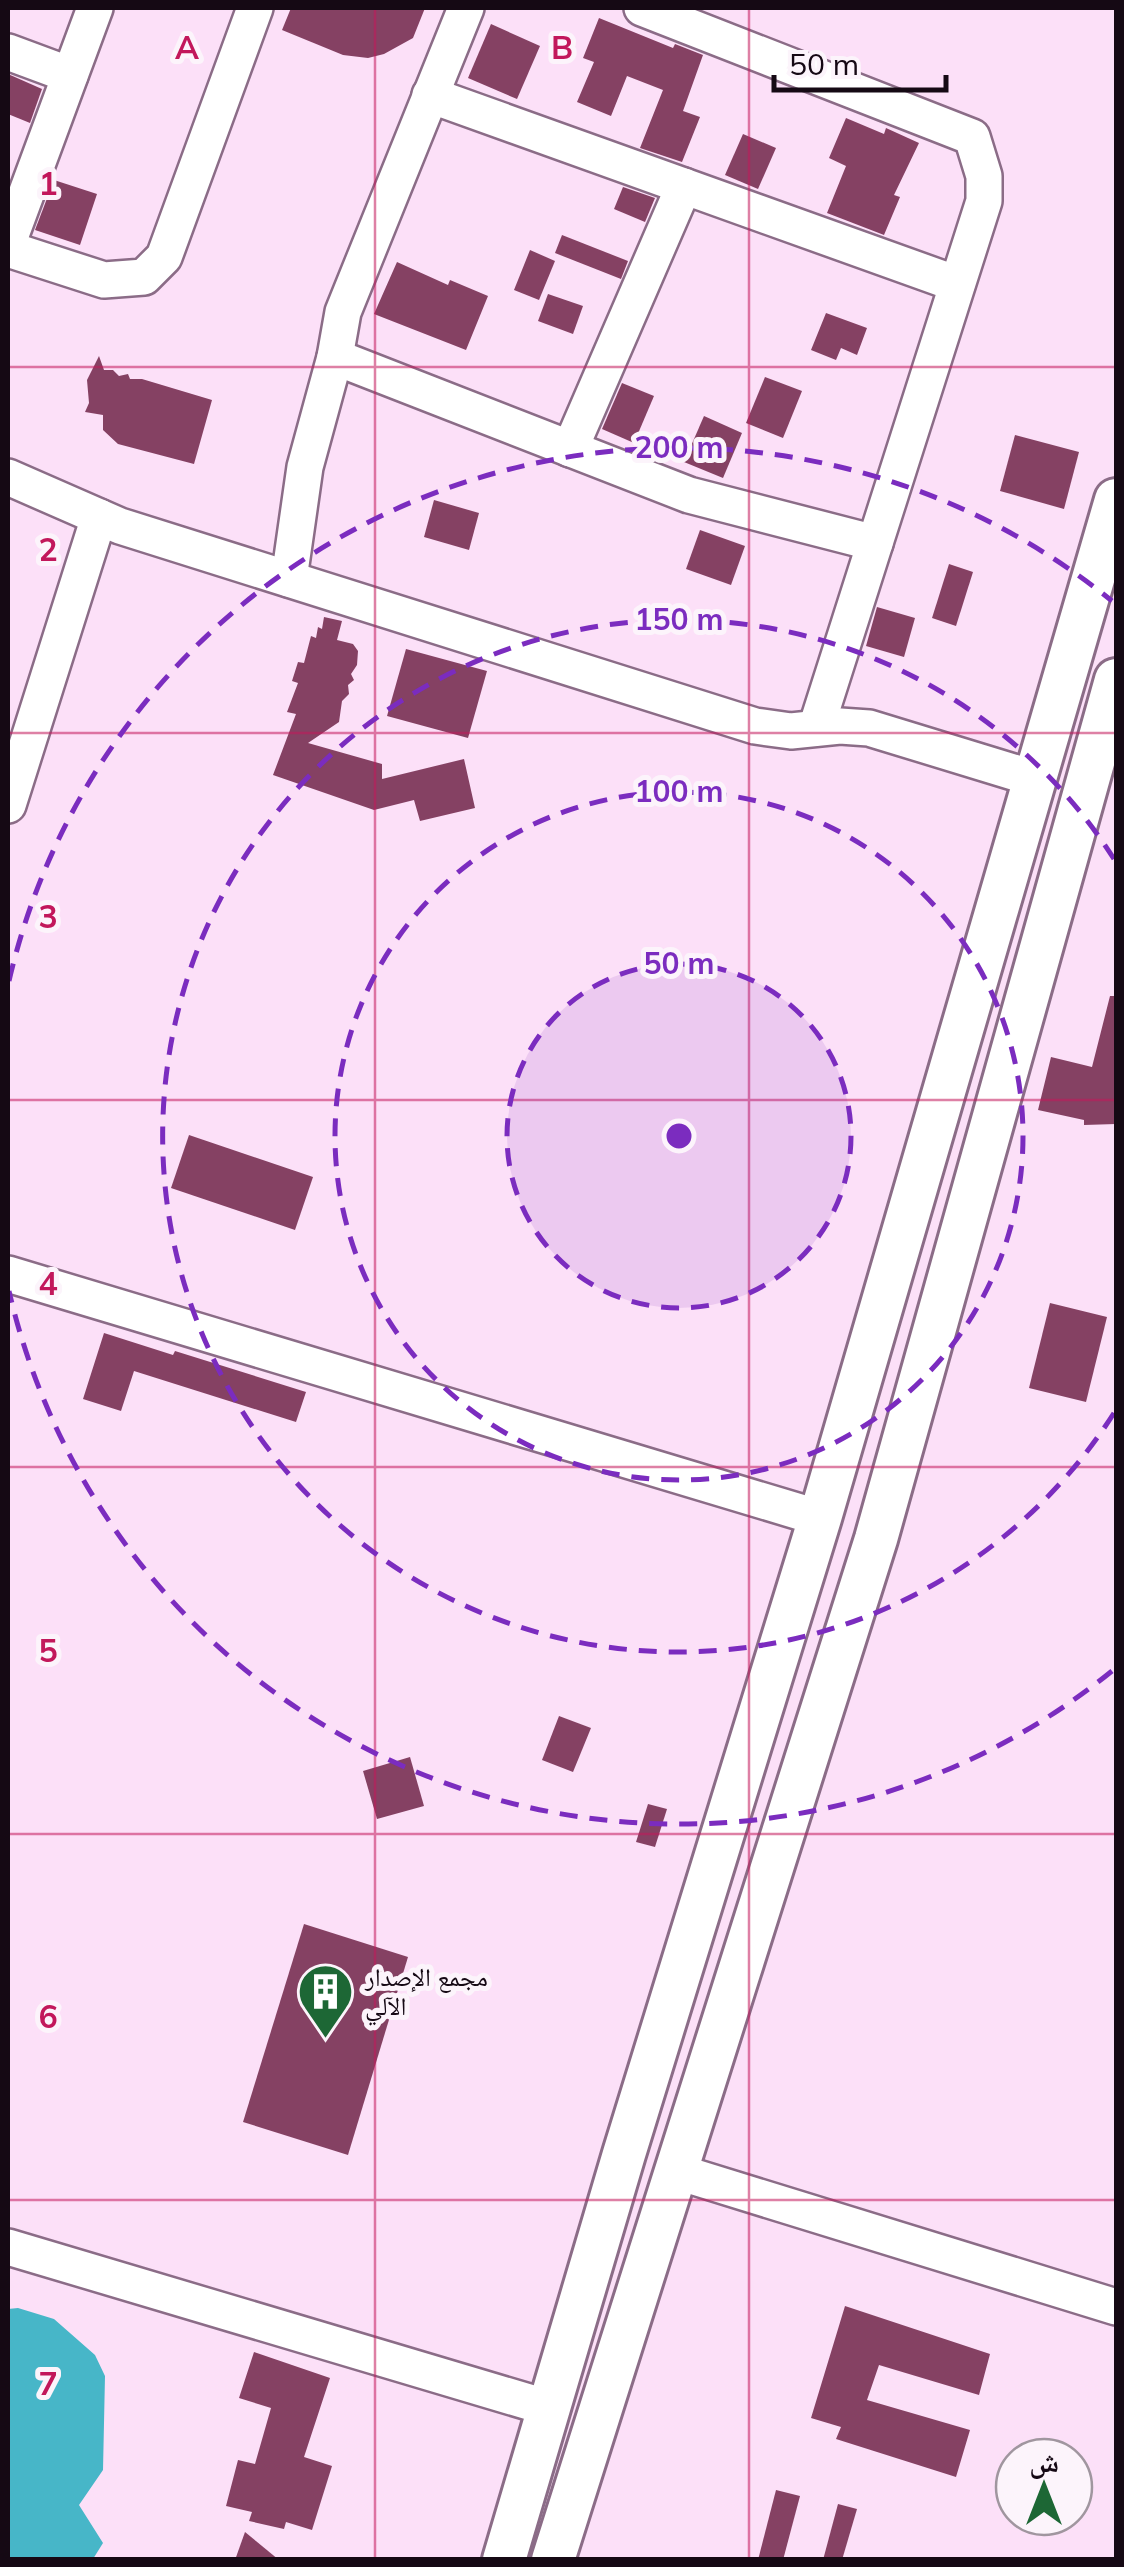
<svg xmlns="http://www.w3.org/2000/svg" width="1124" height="2567" font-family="Mulish,'Noto Naskh Arabic',sans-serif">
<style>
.water{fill:#47b6c8}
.building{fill:#854163}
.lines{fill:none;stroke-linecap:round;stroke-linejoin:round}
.minor-casing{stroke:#8b6c87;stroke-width:40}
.major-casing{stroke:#8b6c87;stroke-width:48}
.minor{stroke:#fff;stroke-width:35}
.major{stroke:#fff;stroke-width:42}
.grid{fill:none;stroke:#c2185b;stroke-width:2.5;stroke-opacity:0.55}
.ring{fill:none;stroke:#7b2cbf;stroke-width:5;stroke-dasharray:18 12}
.labels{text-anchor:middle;stroke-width:10;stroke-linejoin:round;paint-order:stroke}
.poi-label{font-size:25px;fill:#150914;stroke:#fcf4fb;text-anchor:start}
.grid-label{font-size:32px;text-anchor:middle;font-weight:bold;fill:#c2185b;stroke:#fcf4fb;stroke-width:10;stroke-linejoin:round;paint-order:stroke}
.centre{fill:#7b2cbf;stroke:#fcf4fb;stroke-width:5}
.ring-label{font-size:30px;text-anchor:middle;font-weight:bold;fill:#7b2cbf;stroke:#fcf4fb;stroke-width:10;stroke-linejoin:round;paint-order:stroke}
</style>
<rect width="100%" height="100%" fill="#fce0f8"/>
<polygon class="water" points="18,2308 54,2319 95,2355 105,2376 103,2470 79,2505 103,2543 93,2559 8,2559 8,2309"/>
<g class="building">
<polygon points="291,8 425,8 413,38 384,54 368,58 343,55 282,30"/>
<polygon points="599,18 673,48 675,44 703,55 683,111 700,117 682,162 640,148 663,90 627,76 611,116 577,102 594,62 583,58"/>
<polygon points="491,24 540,46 517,99 468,78"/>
<polygon points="8,74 42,89 30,123 8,114"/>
<polygon points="846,118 884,134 886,128 919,143 894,195 900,197 884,235 827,213 846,166 829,158"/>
<polygon points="743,134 776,148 758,189 725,175"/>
<polygon points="54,180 97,194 80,245 35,230"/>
<polygon points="623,187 655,198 645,222 614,209"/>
<polygon points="562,235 628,261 621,279 555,253"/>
<polygon points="530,250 555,261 539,300 514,290"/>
<polygon points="397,262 448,285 450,280 488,296 466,350 374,314"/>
<polygon points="548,294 583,306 573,334 538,321"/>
<polygon points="826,313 867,328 857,355 841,348 836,360 811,350"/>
<polygon points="99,356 104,370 113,370 119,376 128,374 130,379 142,379 212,400 194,464 118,444 103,430 103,415 85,412 89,403 87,380"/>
<polygon points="765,377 802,391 783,438 746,423"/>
<polygon points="622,383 654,396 634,443 602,429"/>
<polygon points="704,416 742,433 723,478 684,462"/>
<polygon points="1015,435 1079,452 1064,509 1000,491"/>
<polygon points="434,500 479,513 469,550 424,537"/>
<polygon points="700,530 745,546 731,585 686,569"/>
<polygon points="949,564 973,572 956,626 932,618"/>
<polygon points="877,607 915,618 904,657 866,646"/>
<polygon points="324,617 342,621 337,640 353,644 358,651 357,665 351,674 354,680 348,685 349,694 342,701 339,722 308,743 382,764 382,779 464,759 475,808 420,821 414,800 374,810 273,775 296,714 287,712 298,683 292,681 298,662 304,663 311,636 316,638 318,627 322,629"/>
<polygon points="406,649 487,671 468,738 387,716"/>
<polygon points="1110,996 1116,996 1116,1124 1084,1125 1084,1120 1038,1110 1051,1057 1092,1067"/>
<polygon points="189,1135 313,1177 295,1230 171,1188"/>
<polygon points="1050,1303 1107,1317 1086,1402 1029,1388"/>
<polygon points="104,1333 173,1355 175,1351 306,1392 296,1422 134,1371 121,1411 83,1399"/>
<polygon points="559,1716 591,1728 573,1772 542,1760"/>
<polygon points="410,1757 424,1806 377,1819 363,1771"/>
<polygon points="648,1804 667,1809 655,1847 636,1842"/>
<polygon points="304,1924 408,1957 348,2155 243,2122"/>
<polygon points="845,2306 990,2354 979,2395 879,2365 867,2400 970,2430 956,2477 836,2439 841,2427 811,2418"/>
<polygon points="254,2352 330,2378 304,2457 332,2466 312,2530 286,2522 284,2529 249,2521 252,2512 226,2506 238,2460 255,2464 271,2408 239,2398"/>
<polygon points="776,2490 800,2496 783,2560 758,2560"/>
<polygon points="838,2504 857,2509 842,2560 823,2560"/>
<polygon points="245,2532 279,2560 235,2560"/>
</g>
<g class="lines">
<defs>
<g id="minor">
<polyline points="642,8 972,137 984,176 984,201 816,728"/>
<polyline points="8,52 70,75"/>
<polyline points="430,95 957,284"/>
<polyline points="8,243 95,8"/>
<polyline points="8,249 104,280 144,277 164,257 255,8"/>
<polyline points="335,357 689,495 875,543"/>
<polyline points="570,449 684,186"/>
<polyline points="8,477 120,526 755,726 791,731 840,726 869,728 1036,779"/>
<polyline points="289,579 305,467 335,357 343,312 466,8"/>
<polyline points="8,805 99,517"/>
<polyline points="8,1274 820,1518"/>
<polyline points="675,2171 1116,2307"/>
<polyline points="8,2247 549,2408"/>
</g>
<g id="major">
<polyline points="504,2560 624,2154 820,1518 1116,500"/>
<polyline points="553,2560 876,1539 1116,680"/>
</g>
</defs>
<use href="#minor" class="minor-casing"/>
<use href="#major" class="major-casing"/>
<use href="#minor" class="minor"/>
<use href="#major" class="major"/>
</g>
<path class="grid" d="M375,8V2560M749,8V2560M8,367H1116M8,733H1116M8,1100H1116M8,1467H1116M8,1834H1116M8,2200H1116"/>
<circle cx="679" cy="1136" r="172" fill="#7b2cbf" fill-opacity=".12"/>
<g class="ring">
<circle cx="679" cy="1136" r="172"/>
<circle cx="679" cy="1136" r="344"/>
<path d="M1114 1413A516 516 0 1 1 1114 859"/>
<path d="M1112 1671A688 688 0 0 1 9 1291M9 981A688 688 0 0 1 1112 601"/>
</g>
<defs>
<symbol id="building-pin" viewBox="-11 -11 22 30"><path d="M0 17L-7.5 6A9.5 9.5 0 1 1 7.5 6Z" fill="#1d6735" stroke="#fcf4fb"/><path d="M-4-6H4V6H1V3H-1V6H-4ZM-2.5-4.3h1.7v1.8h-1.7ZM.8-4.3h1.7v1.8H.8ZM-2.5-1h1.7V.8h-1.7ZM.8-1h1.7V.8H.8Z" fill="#fff"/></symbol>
</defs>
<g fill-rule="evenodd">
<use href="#building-pin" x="294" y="1960" width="63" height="86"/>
</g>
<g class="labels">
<g class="poi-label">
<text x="365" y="1986">مجمع الإصدار<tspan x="365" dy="29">الآلي</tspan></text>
</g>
</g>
<g class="grid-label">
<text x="187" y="59">A</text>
<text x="562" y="59">B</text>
<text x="48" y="195">1</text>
<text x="48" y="561">2</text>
<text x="48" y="928">3</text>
<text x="48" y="1295">4</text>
<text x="48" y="1662">5</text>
<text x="48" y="2028">6</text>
<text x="48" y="2395">7</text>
</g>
<circle cx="679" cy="1136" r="15" class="centre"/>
<g class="ring-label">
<text x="679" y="458">200 m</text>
<text x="679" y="630">150 m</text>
<text x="679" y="802">100 m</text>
<text x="679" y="974">50 m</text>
</g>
<rect width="1124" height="2567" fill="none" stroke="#150914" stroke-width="20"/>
<g transform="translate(1044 2487)"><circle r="48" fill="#fcf4fb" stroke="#a0969f" stroke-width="2.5"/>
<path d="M0-8L18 38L0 25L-18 38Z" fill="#1d6735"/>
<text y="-15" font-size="28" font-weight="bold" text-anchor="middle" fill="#150914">ش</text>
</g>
<path d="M774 75v15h172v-15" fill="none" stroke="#150914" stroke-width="5"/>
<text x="789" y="75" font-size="30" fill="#150914" stroke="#fcf4fb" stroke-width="8" paint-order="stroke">50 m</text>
</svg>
